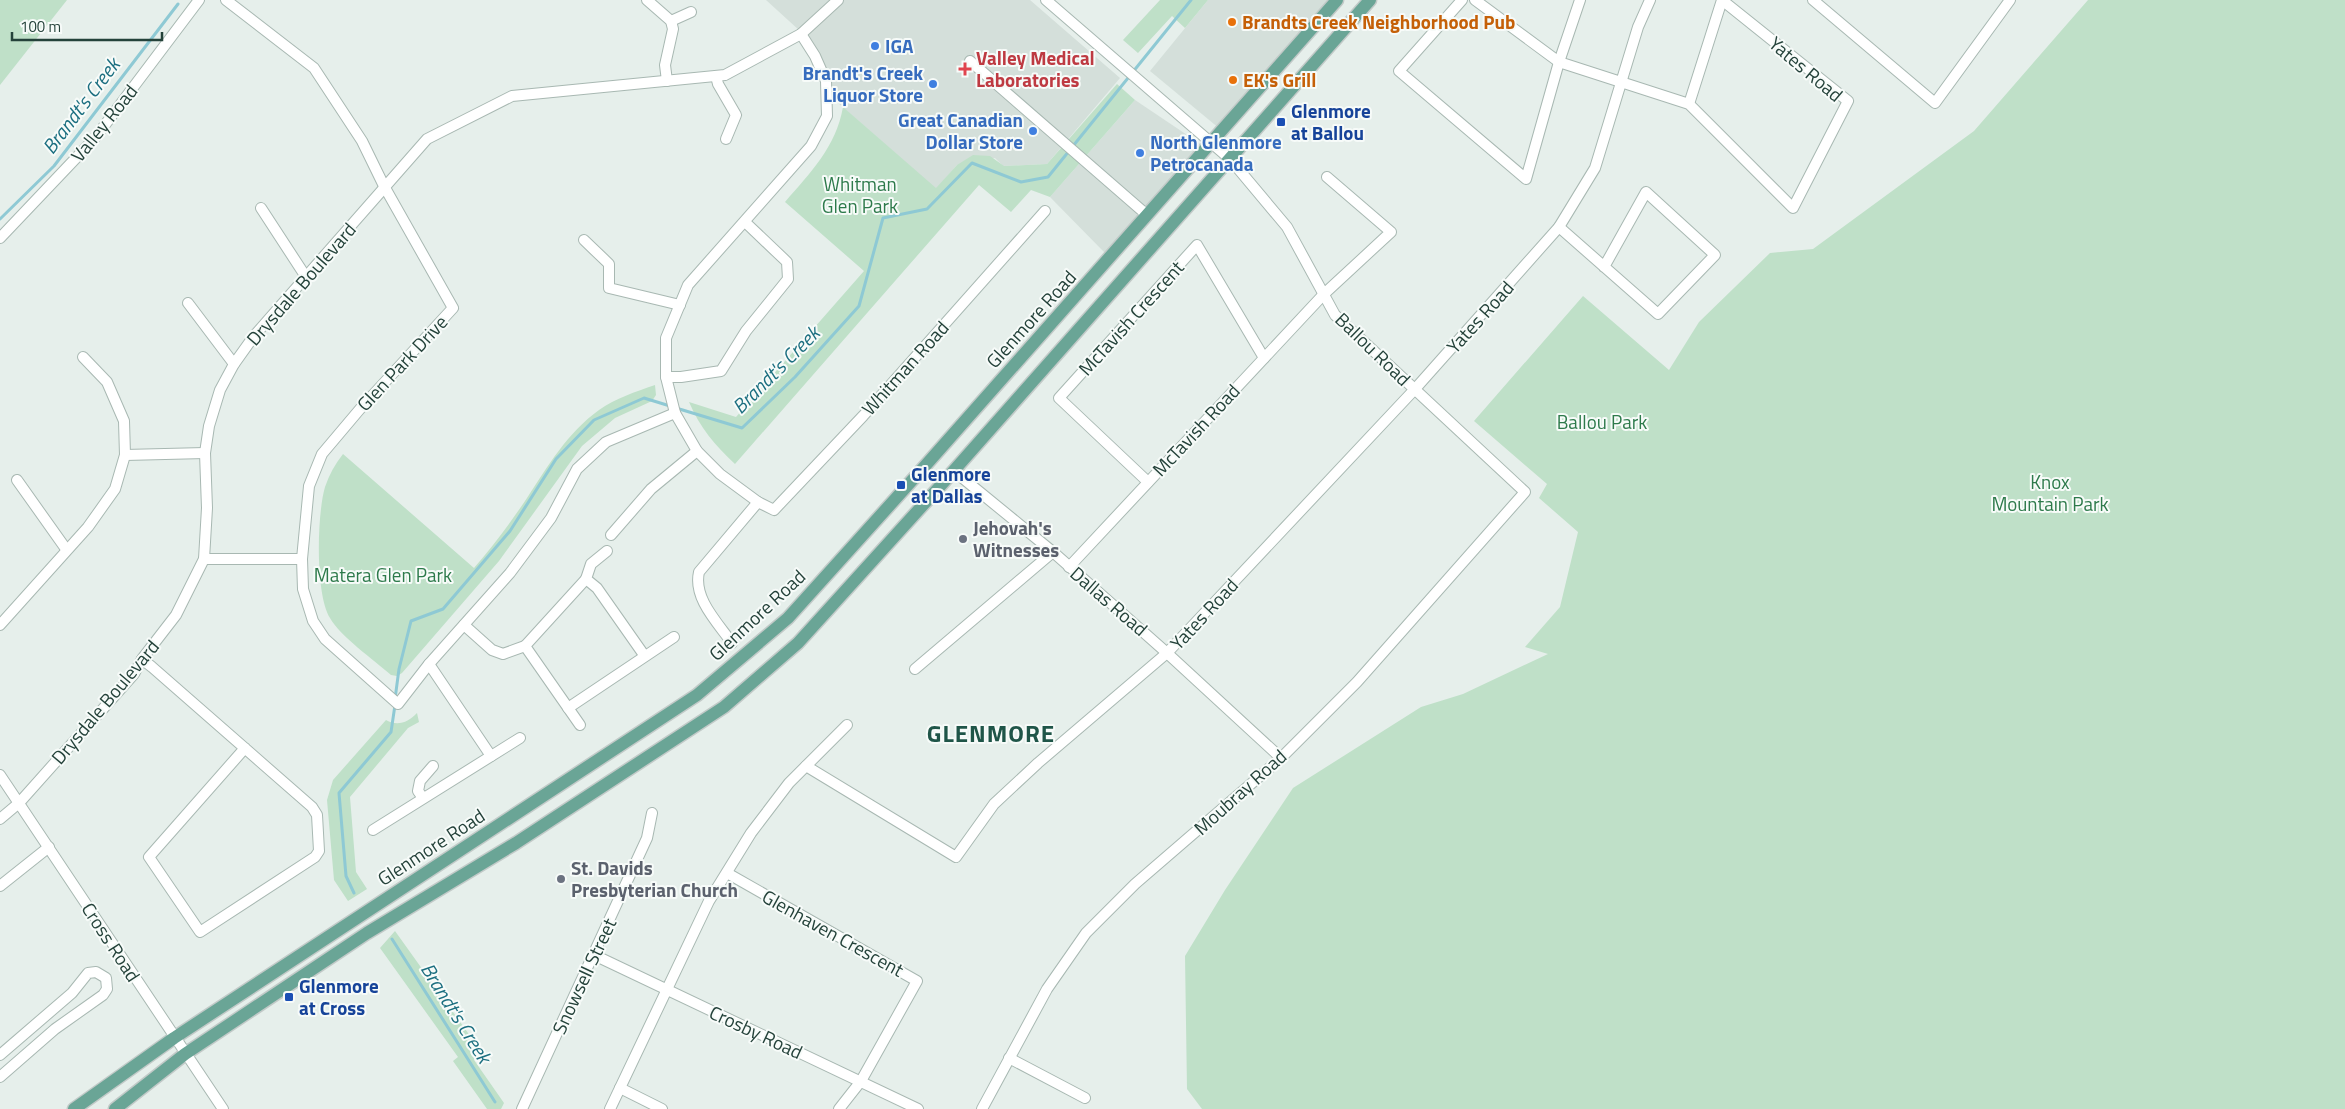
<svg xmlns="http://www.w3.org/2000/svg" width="2345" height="1109" font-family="'Titillium Web',sans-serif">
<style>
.built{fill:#d4dfda}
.green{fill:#bfe0c8}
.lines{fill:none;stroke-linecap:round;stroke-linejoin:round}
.stream{stroke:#8ec9d4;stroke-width:3}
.minor-casing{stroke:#a8b8b2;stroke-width:12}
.major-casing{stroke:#c2cac8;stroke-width:15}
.minor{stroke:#fff;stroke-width:10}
.major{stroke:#6aa596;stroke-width:12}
.food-dot{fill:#e8710a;stroke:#f7fbf9;stroke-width:2}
.shop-dot{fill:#3f7fe0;stroke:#f7fbf9;stroke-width:2}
.health-dot{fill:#e0444e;stroke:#f7fbf9;stroke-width:2}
.transit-dot{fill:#1a4fb4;stroke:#f7fbf9;stroke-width:2}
.worship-dot{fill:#6b7280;stroke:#f7fbf9;stroke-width:2}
.labels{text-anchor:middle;stroke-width:4;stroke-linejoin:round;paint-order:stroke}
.food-label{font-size:19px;font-weight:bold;fill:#c56008;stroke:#f7fbf9;text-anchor:start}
.shop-label{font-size:19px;font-weight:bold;fill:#366cbe;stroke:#f7fbf9;text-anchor:start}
.health-label{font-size:19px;font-weight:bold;fill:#be3a42;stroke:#f7fbf9;text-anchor:start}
.street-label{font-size:19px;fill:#24423a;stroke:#f7fbf9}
.transit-label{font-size:19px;font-weight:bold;fill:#164399;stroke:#f7fbf9;text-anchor:start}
.park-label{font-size:19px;fill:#2d7a4b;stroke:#f7fbf9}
.worship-label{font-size:19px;font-weight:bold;fill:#5b616d;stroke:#f7fbf9;text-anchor:start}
.water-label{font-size:20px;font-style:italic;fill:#1c6f80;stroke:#f7fbf9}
.district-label{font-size:24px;font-weight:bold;letter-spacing:1px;fill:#1f5548;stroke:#f7fbf9}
</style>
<rect width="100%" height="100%" fill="#e6efeb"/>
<g class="built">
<polygon points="766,0 1030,0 1120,78 1047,164 1003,166 995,158 957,165 936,189 830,96 800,31"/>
<polygon points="1208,0 1334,0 1220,129 1150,71"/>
<polygon points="1135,100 1202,145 1105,253 1050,197"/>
</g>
<g class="green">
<polygon points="0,0 67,0 0,85"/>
<polygon points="1160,0 1208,0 1185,28 1172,16 1138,53 1123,40"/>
<polygon points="2088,0 2345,0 2345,1109 1202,1109 1187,1089 1185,956 1225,890 1293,788 1421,707 1463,694 1548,654 1525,647 1560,607 1578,532 1539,498 1547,484 1474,421 1583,296 1669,370 1699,322 1770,253 1813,249 1974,131"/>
<path d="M1117,84L1135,100L1050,197L1031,190L1011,212L979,185L735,464C715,445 700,428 689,402L736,417L864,271L785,202C810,173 836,147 843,107L936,188L957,165L973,155L990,156L1004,166L1047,164Z"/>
<path d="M655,385L656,395L652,401L615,418L582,446L499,561L402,673L397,676L391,675C374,660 340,636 330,618C315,594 317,514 325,487C329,475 335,464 343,454L474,568C493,546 511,522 527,498C548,466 567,433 599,410C616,398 635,392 655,385Z"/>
<path d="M417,713L419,722L408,728L350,797L356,872L367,889L348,901L334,880L327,800L333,780L386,720C398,727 408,722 417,713Z"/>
<polygon points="395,931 478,1047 474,1060 504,1103 501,1109 487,1109 453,1061 458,1057 380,948"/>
</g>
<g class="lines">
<g class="stream">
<polyline points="0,219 54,166 178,4"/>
<polyline points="676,408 742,428 795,377 859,306 883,218 927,209 972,163 1021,182 1048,177 1191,0"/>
<polyline points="395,699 399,669 411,621 443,609 510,531 556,459 594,420 644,398 670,406"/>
<polyline points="354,893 346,876 339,793 391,732 395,705"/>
<polyline points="392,939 495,1102"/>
</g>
<defs>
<g id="minor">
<polyline points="226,0 314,68 362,141 384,186 453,308 360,409 322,454 309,486 302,559 303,589 313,621 325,639 398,704 429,664 510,573 551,518 577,469 606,442 675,413"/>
<polyline points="647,0 671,21 673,29 665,65 667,81"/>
<polyline points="1462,0 1399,71 1526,179 1559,62 1580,0"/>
<polyline points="1475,0 1559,62 1689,104 1793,208 1848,101 1722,0"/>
<polyline points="1813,0 1935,103 2010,0"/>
<polyline points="671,21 691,12"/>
<polyline points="801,34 815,56 826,81 827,116 811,146 688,285 666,338 666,377 675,413 697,451 720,474 758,502 774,510 863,416 1045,211"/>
<polyline points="970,61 1147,215"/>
<polyline points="716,76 718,84 736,115 726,139"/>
<polyline points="1689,104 1722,0"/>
<polyline points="261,208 306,277"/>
<polyline points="1559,227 1658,314 1715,255 1646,192 1604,267"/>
<polyline points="0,238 95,138 199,0"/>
<polyline points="584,240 609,264 609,288 680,305"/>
<polyline points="188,303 234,364"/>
<polyline points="666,377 681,377 721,371 746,331 788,279 787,262 745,222"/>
<polyline points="125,455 205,453"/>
<polyline points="954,471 1053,552 1167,653 1281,758"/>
<polyline points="17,480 66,549"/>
<polyline points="1148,482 1059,398 1197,245 1264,358"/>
<polyline points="611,535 651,489 697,451"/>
<polyline points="607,551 591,564 586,579 597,588 644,655"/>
<polyline points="204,559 302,559"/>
<polyline points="1069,567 1324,294 1391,232 1327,177"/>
<polyline points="0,625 88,527 115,489 125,455 124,421 107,382 83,357"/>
<polyline points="464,625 492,650 503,654 525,646"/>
<path d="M732,643C717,622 693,598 699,572L758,502"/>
<polyline points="142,659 152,667 312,807 317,815 319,851 315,857 200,932 149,857 245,748"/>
<polyline points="429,664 491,756"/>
<polyline points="915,669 1053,552"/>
<polyline points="568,708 674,637"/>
<polyline points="580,725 525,646 586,579"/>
<polyline points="806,766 956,857 994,804 1038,763 1167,653 1415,389 1559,227 1595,168 1638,27 1650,0"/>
<polyline points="0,775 223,1109"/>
<polyline points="423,798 418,791 420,781 433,766"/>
<polyline points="0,819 19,803 134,674 142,659 176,615 204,559 207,508 205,453 209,426 220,390 234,364 254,336 427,139 512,96 725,75 801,34 838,0"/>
<polyline points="373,830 520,738"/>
<polyline points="727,873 917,981 861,1081 839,1109"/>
<polyline points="0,886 49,847"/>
<polyline points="594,955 918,1109"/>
<polyline points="0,1055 72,993 88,973 96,972 106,978 107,989 103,995 55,1029 0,1077"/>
<polyline points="1009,1058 1085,1098"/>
<polyline points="620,1088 662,1109"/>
<polyline points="522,1109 647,838 652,813"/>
<polyline points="610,1109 709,901 751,833 789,783 847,725"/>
<polyline points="982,1109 1047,989 1086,933 1135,884 1281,758 1357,682 1525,492 1335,315 1287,227 1230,159 1046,0"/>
</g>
<g id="major">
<polyline points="74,1109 174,1038 697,695 788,618 925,466 1337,0"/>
<polyline points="115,1109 185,1054 367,933 516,843 724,707 798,643 942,484 1370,0"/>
</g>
</defs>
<use href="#minor" class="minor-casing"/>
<use href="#major" class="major-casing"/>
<use href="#minor" class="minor"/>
<use href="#major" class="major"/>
</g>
<g class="food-dot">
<circle cx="1232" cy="22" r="5"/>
<circle cx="1233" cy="80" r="5"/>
</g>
<g class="shop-dot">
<circle cx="875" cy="46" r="5"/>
<circle cx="933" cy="84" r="5"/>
<circle cx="1033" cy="131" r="5"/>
<circle cx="1140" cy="153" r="5"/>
</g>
<path class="health-dot" d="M962.5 61.5h5v5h5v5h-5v5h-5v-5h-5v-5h5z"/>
<g class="transit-dot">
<rect x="1276" y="117" width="10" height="10" rx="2.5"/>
<rect x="896" y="480" width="10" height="10" rx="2.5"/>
<rect x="284" y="992" width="10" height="10" rx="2.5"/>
</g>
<g class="worship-dot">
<circle cx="963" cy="539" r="5"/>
<circle cx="561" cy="879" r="5"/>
</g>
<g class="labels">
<g class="food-label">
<text x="1242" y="29">Brandts Creek Neighborhood Pub</text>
<text x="1243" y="87">EK's Grill</text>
</g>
<g class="shop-label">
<text x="885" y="53">IGA</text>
<text x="923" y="80" text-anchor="end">Brandt's Creek<tspan x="923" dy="22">Liquor Store</tspan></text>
<text x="1023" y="127" text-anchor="end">Great Canadian<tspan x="1023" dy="22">Dollar Store</tspan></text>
<text x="1150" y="149">North Glenmore<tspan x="1150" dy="22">Petrocanada</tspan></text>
</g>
<g class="health-label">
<text x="976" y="65">Valley Medical<tspan x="976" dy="22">Laboratories</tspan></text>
</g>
<g class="street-label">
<text transform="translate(1806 69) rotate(40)" y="7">Yates Road</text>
<text transform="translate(104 123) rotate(-51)" y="7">Valley Road</text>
<text transform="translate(301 284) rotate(-49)" y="7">Drysdale Boulevard</text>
<text transform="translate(1480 317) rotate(-48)" y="7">Yates Road</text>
<text transform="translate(1131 318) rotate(-48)" y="7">McTavish Crescent</text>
<text transform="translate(1031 319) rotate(-48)" y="7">Glenmore Road</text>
<text transform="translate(1373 349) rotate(44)" y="7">Ballou Road</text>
<text transform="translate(402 363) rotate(-47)" y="7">Glen Park Drive</text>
<text transform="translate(905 368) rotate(-48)" y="7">Whitman Road</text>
<text transform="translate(1196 430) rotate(-47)" y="7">McTavish Road</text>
<text transform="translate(1109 601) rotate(41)" y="7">Dallas Road</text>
<text transform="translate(1204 614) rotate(-47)" y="7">Yates Road</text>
<text transform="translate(757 615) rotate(-43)" y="7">Glenmore Road</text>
<text transform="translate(105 702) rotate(-50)" y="7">Drysdale Boulevard</text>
<text transform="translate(1240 792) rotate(-42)" y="7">Moubray Road</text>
<text transform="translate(431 847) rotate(-33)" y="7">Glenmore Road</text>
<text transform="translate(833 933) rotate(29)" y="7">Glenhaven Crescent</text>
<text transform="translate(111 942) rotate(57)" y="7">Cross Road</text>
<text transform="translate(584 976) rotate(-65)" y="7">Snowsell Street</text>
<text transform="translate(756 1032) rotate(25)" y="7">Crosby Road</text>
</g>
<g class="transit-label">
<text x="1291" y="118">Glenmore<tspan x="1291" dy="22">at Ballou</tspan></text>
<text x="911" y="481">Glenmore<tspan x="911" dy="22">at Dallas</tspan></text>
<text x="299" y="993">Glenmore<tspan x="299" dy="22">at Cross</tspan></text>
</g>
<g class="park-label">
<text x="860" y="191">Whitman<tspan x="860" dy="22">Glen Park</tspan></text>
<text x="1602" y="429">Ballou Park</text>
<text x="2050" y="489">Knox<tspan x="2050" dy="22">Mountain Park</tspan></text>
<text x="383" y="582">Matera Glen Park</text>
</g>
<g class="worship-label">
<text x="973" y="535">Jehovah's<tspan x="973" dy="22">Witnesses</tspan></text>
<text x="571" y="875">St. Davids<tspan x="571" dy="22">Presbyterian Church</tspan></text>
</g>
<g class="water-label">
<text transform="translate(81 106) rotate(-53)" y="7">Brandt's Creek</text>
<text transform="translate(776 370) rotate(-45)" y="7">Brandt's Creek</text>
<text transform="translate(456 1013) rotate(58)" y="7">Brandt's Creek</text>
</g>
<g class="district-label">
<text x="991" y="742">GLENMORE</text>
</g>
</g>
<path d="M12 32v8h150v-8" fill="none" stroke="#24423a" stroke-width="2.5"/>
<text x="20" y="32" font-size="15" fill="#24423a" stroke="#f7fbf9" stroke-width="4" paint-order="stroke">100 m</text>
</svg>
